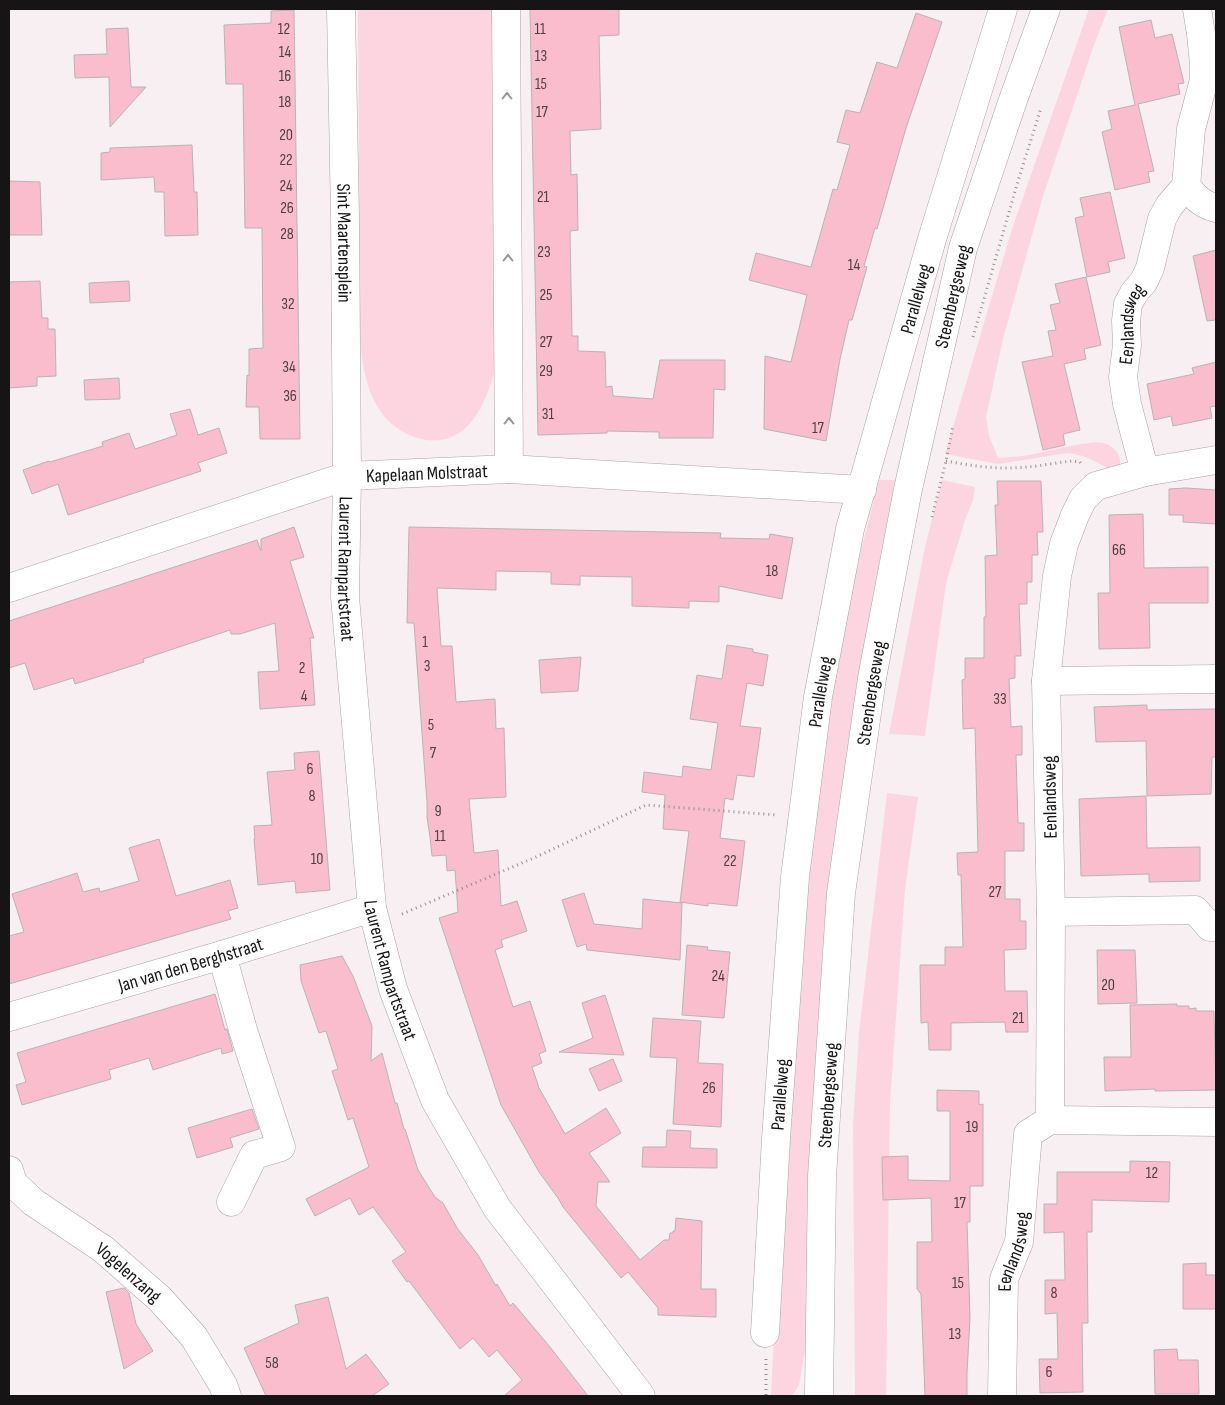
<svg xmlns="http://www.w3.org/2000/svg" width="1225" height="1405" font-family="'Sofia Sans Condensed',sans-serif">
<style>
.green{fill:#fcd5e0}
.building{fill:#f9bdce;stroke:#bab3b5}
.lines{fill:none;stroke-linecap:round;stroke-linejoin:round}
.street-casing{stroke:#aaa3a5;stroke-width:29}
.secondary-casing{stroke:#aaa3a5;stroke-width:29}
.path{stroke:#958f91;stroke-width:3;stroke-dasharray:1 4;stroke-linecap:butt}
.street{stroke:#fff;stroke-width:28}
.secondary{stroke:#fff;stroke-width:28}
.oneway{stroke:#979596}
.labels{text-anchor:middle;stroke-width:5;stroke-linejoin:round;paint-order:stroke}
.number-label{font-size:16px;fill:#503e43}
.street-label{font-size:19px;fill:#171415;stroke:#fff}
</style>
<rect width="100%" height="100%" fill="#f7eff1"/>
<g class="green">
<path d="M358,9H498L496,366C486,404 467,452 417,438C404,434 389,424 381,412C364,387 360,354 360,324Z"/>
<path d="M1089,9H1108L1094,45L1043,196L1003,339L986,417L989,436L998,458C1009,457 1019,457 1029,455C1046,452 1088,440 1103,443C1113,445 1122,455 1120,465L1110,469C1094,462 1085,454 1067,453L998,464L945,454L1012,229Z"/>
<polygon points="879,480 895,480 869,617 842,792 817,1047 805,1351 799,1385 792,1396 771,1396 788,1045 806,834 853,582"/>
<polygon points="942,480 975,487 973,500 965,520 946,583 925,736 889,734 925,547"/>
<polygon points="887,793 918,797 905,889 890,1102 886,1396 855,1396 853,1125 859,1033"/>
</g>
<g class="building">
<polygon points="530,9 619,9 619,35 599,36 601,129 570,131 571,175 577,174 578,230 570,231 572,336 578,336 578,351 605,352 606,387 612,386 613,396 653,399 660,360 725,360 725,390 714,389 713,438 659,438 659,432 607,431 607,433 538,435"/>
<polygon points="294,10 300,439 260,439 259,407 246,407 247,375 249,376 249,349 263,348 262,228 245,228 243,84 226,84 224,25 271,23 271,11"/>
<polygon points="916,13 942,22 906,128 877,229 875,228 864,266 867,267 852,320 849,320 840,359 826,441 764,429 765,356 791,362 807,295 749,280 756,253 811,267 833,189 837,190 850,145 837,142 846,110 860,113 877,62 897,68"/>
<polygon points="1151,20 1155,38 1172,34 1184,83 1178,84 1180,94 1138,104 1154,171 1148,172 1150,182 1115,190 1102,132 1112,129 1108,111 1135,105 1119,27"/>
<polygon points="128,28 131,87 146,87 110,127 109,77 75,78 74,55 107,54 106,29"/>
<polygon points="192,145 194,192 197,192 198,235 165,236 164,192 155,192 154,177 101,180 101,153 110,152 110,148"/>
<polygon points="9,181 40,182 42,235 9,235"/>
<polygon points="1110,192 1125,258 1108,262 1110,272 1087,277 1075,218 1084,216 1080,198"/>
<polygon points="1216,250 1216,320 1207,321 1193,256"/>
<polygon points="1086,277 1101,345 1084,349 1086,359 1064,364 1080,430 1063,434 1065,445 1043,450 1022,362 1053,356 1048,331 1056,330 1050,305 1060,303 1055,284"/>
<polygon points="40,281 42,318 48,318 48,329 55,329 56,376 37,377 37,386 9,388 9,282"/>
<polygon points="129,281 130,301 90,303 89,283"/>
<polygon points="1216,362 1216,406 1210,407 1212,418 1173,426 1171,416 1154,420 1147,384 1194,374 1192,368"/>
<polygon points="119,378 120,399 85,400 84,380"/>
<polygon points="190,409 198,435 219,428 227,453 198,463 201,471 68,515 58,484 32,494 23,470 49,461 50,462 103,446 102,442 129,433 135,449 177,435 170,414"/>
<polygon points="997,481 1041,481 1043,532 1037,532 1038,555 1032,555 1032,582 1027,582 1027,604 1019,604 1021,656 1015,656 1015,678 1009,679 1011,727 1022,726 1022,755 1016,755 1018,823 1024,823 1024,851 1005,851 1005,899 1020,899 1020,921 1026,921 1026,949 1004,950 1005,991 1027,991 1028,1032 1006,1032 1005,1022 951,1023 951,1050 929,1050 928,1022 921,1023 920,965 945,965 945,947 963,947 961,875 958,875 957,853 978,852 975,728 963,729 962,680 965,679 965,658 984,658 984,617 986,617 985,556 997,555 995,505 998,505"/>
<polygon points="1186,488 1216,490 1216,524 1183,522 1183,515 1169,515 1169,489"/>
<polygon points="1143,514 1144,568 1208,567 1208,603 1149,603 1150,648 1099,649 1098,593 1110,593 1109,515"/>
<polygon points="294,527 304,557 290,561 314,638 310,638 315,705 260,709 258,672 279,671 275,623 240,634 231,634 230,630 143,659 144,662 75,684 73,678 34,690 25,663 9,668 9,621 257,540 261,551 261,539"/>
<polygon points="409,527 721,533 720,538 769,539 770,534 793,538 782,599 719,586 719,602 689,601 689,608 632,606 632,577 580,576 580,585 551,584 551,572 496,571 496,590 437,588 441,646 452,646 456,702 495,699 496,729 504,728 506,797 469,799 474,853 498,850 501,906 517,901 527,931 501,940 503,947 495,950 513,1007 530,1001 546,1051 539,1054 542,1063 532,1067 539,1088 565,1134 606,1108 621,1133 589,1153 610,1182 598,1182 596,1206 640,1260 664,1240 669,1240 670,1233 673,1233 673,1231 675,1231 676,1218 702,1221 701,1289 716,1289 716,1317 658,1315 658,1308 628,1272 621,1278 563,1207 558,1198 539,1172 501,1105 439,918 458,912 455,870 447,871 446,855 432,856 430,837 427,817 427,802 414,623 407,623"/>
<polygon points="727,645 753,649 753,652 768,655 763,686 747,683 740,726 761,728 754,777 737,775 733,800 725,798 720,838 745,841 737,906 708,903 708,906 680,902 689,831 663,829 665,795 642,792 644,772 682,777 683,766 711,770 718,723 690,719 697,675 722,679"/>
<polygon points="581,657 578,691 541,693 539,660"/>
<polygon points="1147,705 1147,710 1216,709 1216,757 1212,757 1211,794 1147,796 1146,741 1096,742 1094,707"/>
<polygon points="319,751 330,890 296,893 295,881 258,885 254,839 255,839 254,826 272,825 267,772 295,770 294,753"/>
<polygon points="1146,796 1147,848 1200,847 1200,881 1149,882 1149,874 1081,876 1079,799"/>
<polygon points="159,839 176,896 230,880 238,908 228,911 231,919 9,984 9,936 24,932 12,894 77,873 83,892 99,888 100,892 139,881 129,848"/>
<polygon points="584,893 594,924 642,929 643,899 682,903 680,960 587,950 586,944 577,947 562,900"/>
<polygon points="687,945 708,947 707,950 730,952 724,1018 682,1015"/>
<polygon points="1097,950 1135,950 1137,1003 1098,1004"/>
<polygon points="342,956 353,976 372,1026 371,1061 382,1053 395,1103 397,1103 404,1129 405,1129 418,1170 435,1197 443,1203 457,1228 478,1255 496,1286 497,1284 510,1306 513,1303 550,1347 588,1396 504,1396 522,1380 497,1350 489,1357 473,1338 460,1349 409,1281 407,1282 392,1261 406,1252 373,1207 359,1215 350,1198 315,1216 306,1199 369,1167 353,1118 348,1120 332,1071 338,1069 326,1031 319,1033 301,981 300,965"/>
<polygon points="215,994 225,1030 227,1029 233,1051 222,1054 221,1048 153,1070 149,1058 109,1070 111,1079 22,1105 16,1085 26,1082 17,1053"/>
<polygon points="605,995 624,1055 559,1052 593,1038 582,1003"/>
<polygon points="1177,1004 1177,1006 1189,1006 1189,1009 1196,1008 1196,1011 1214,1011 1216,1090 1155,1091 1155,1089 1105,1091 1104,1057 1131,1057 1130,1005"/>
<polygon points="653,1018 701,1021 698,1063 723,1064 721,1127 673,1124 677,1058 650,1057"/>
<polygon points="613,1059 622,1081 599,1091 589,1069"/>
<polygon points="937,1090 979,1091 979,1105 983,1104 983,1186 970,1186 970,1222 967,1222 970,1318 967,1373 967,1396 925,1396 921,1294 917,1289 917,1242 932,1242 931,1198 883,1200 882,1157 908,1156 908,1180 950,1181 950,1111 937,1111"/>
<polygon points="252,1109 259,1129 230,1138 233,1147 197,1158 188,1128"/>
<polygon points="667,1130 691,1131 690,1148 717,1149 717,1168 642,1167 643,1147 666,1147"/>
<polygon points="1130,1161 1170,1162 1169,1202 1092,1200 1092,1232 1087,1232 1088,1323 1082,1323 1083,1392 1040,1393 1039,1359 1058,1359 1057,1313 1045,1314 1045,1280 1065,1280 1064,1232 1044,1233 1044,1204 1057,1204 1057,1172 1130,1172"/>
<polygon points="1206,1263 1206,1275 1216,1275 1216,1309 1183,1309 1183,1264"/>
<polygon points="124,1288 129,1293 136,1324 153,1351 124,1369 106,1292"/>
<polygon points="328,1297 346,1369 366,1354 389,1384 372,1396 266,1396 244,1348 299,1323 295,1305"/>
<polygon points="1177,1349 1178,1360 1198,1360 1199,1394 1155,1394 1154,1350"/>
</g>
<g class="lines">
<defs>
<g id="street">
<path id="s1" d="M341,9L345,217L347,476L345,597L372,908L393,989L435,1100L497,1208L641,1396"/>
<polyline points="506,9 509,469"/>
<path d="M1186,186C1195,197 1202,205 1216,208"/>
<path id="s2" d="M1145,472L1127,404L1123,377L1127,345L1126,321L1128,304L1134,293L1144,281L1150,268L1162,219L1169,206L1186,186L1191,129L1204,80V64L1201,34L1197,9"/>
<path id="s3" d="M9,588L347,476L509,469L862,490"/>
<polyline points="1046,681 1216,679"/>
<polyline points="1051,912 1195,910 1210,927 1216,927"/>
<polyline points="222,955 243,1030 281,1147 254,1155 231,1202"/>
<path id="s4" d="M9,1017L222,955L372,908"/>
<polyline points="1050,1120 1051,912 1046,681 1057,576 1064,544 1075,515 1083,499 1096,486 1145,472 1216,460"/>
<path id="s5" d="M9,1170L13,1183L33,1202L103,1249L160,1299L194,1337L223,1385L227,1396"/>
<path id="s6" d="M765,1333L776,1139L795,877L818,697L850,529L932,239L1003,9"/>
<path id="s7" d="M1002,1396L1004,1279L1019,1242L1028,1134L1050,1120L1216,1122"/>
</g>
<g id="secondary">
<path id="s8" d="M819,1396L822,1176L841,893L872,678L908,489L963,248L1013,100L1046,9"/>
</g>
</defs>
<use href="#street" class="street-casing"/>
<use href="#secondary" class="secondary-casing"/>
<g class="path">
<polyline points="973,337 1018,181 1041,108"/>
<path d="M946,461C972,466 1000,470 1027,467C1042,466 1058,462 1073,461L1080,462L1082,465"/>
<polyline points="932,517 946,461 953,426"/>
<polyline points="402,914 536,857 646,805 777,815"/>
<polyline points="766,1359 766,1396"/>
</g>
<use href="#street" class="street"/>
<use href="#secondary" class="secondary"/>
</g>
<defs><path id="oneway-chevron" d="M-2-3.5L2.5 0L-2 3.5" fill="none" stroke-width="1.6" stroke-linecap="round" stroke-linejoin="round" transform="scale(1.25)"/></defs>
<g class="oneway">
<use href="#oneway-chevron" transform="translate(507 96) rotate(-90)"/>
<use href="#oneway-chevron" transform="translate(508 258) rotate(-90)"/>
<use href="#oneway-chevron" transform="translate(509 421) rotate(-90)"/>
</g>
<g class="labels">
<g class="number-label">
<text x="284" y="34">12</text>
<text x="540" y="34">11</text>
<text x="285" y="57">14</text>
<text x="541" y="61">13</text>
<text x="285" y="81">16</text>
<text x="541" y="89">15</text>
<text x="285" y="107">18</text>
<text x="542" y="117">17</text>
<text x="286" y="140">20</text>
<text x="286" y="165">22</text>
<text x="286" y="191">24</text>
<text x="543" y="202">21</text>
<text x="287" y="213">26</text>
<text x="287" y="239">28</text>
<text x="544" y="257">23</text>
<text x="854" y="270">14</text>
<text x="546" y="300">25</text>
<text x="288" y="309">32</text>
<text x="546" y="347">27</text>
<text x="289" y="372">34</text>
<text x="546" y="376">29</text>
<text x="290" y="401">36</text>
<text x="548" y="419">31</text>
<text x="818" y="433">17</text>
<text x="1119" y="555">66</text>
<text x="772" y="576">18</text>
<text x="425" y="647">1</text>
<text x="427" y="671">3</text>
<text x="302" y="673">2</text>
<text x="304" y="701">4</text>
<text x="1000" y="704">33</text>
<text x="431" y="730">5</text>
<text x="433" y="758">7</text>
<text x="310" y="774">6</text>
<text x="312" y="801">8</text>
<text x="438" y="816">9</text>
<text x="440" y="841">11</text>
<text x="317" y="864">10</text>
<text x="730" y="866">22</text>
<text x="995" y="897">27</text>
<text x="718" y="981">24</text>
<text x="1108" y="990">20</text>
<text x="1018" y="1023">21</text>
<text x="709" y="1093">26</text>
<text x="972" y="1132">19</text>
<text x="1152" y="1178">12</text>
<text x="960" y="1208">17</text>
<text x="958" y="1288">15</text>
<text x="1054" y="1298">8</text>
<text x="955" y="1339">13</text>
<text x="272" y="1368">58</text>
<text x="1049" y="1377">6</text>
</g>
<g class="street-label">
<text dy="7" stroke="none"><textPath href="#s1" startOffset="234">Sint Maartensplein</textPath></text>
<text dy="7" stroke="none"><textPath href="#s8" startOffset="1111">Steenbergseweg</textPath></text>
<text dy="7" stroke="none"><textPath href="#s6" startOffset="1049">Parallelweg</textPath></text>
<text dy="7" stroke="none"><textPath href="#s2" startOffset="152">Eenlandsweg</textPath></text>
<text dy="7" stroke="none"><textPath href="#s3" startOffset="436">Kapelaan Molstraat</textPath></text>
<text dy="7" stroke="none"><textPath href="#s1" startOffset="560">Laurent Rampartstraat</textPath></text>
<text dy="7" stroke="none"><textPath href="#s6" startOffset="644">Parallelweg</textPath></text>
<text dy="7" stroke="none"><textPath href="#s8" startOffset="706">Steenbergseweg</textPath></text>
<text transform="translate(1049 797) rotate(-91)" y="7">Eenlandsweg</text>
<text dy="7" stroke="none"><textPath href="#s4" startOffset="189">Jan van den Berghstraat</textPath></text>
<text dy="7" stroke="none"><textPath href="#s1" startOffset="965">Laurent Rampartstraat</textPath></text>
<text dy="7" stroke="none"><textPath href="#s6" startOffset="239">Parallelweg</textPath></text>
<text dy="7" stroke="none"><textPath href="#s8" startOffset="301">Steenbergseweg</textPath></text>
<text dy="7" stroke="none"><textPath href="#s7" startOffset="146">Eenlandsweg</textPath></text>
<text dy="7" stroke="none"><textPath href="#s5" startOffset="160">Vogelenzang</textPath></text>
</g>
</g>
<rect width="1225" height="1405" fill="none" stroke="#171415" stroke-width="20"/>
</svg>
